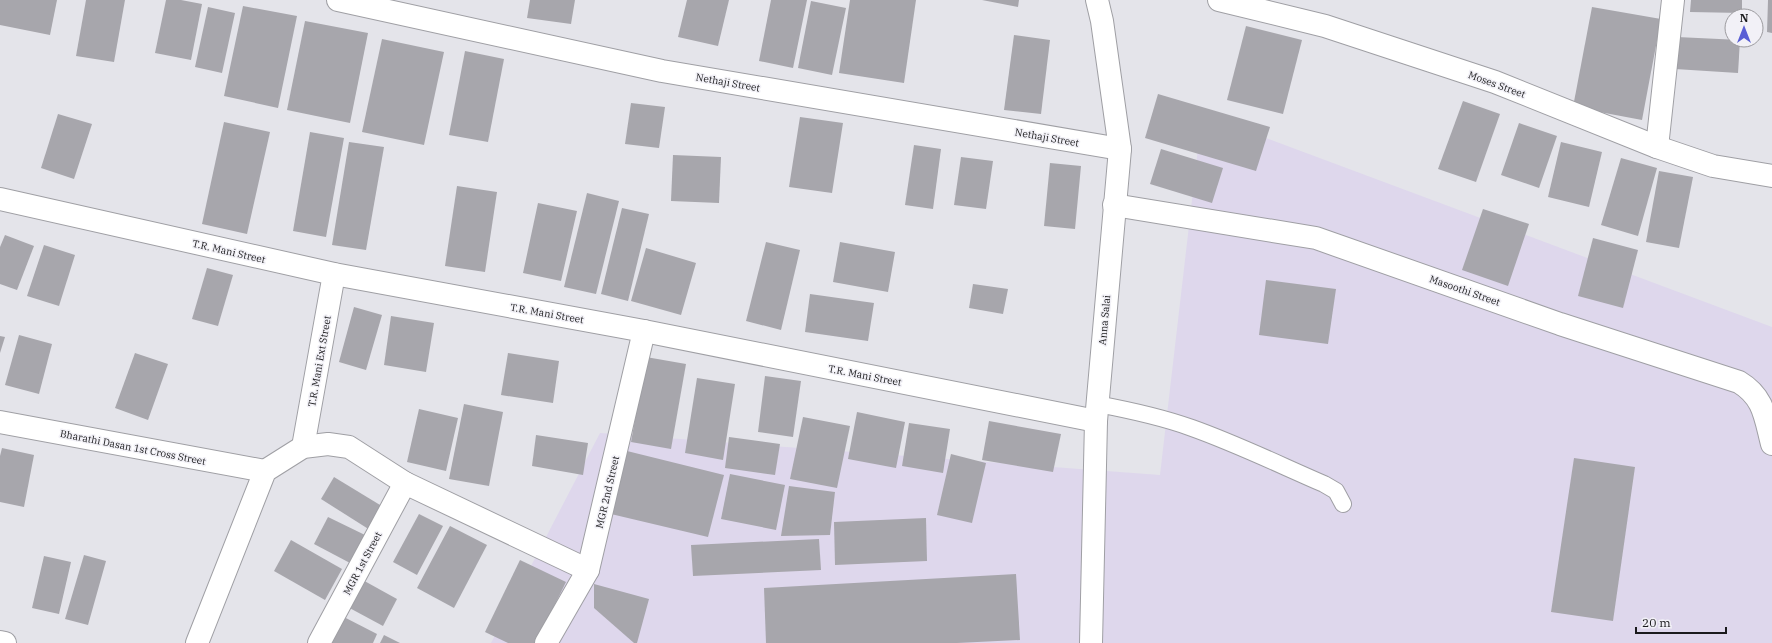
<svg xmlns="http://www.w3.org/2000/svg" width="1772" height="643" font-family="'IBM Plex Serif',serif">
<style>
.industrial{fill:#ded7ec}
.building{fill:#a7a6ac}
.lines{fill:none;stroke-linecap:round;stroke-linejoin:round}
.service-casing{stroke:#9f9fa4;stroke-width:18}
.minor-casing{stroke:#9f9fa4;stroke-width:24}
.tertiary-casing{stroke:#9f9fa4;stroke-width:24}
.service{stroke:#fff;stroke-width:16}
.minor{stroke:#fff;stroke-width:22}
.tertiary{stroke:#fff;stroke-width:22}
.labels{text-anchor:middle;stroke-width:3;stroke-linejoin:round;paint-order:stroke}
.street-label{font-size:10px;fill:#1a1a1c;stroke:#f2f1f7}
</style>
<rect width="100%" height="100%" fill="#e4e4ea"/>
<polygon class="industrial" points="1202,114 1772,327 1772,643 491,643 600,433 1160,475"/>
<g class="building">
<polygon points="0,0 57,0 50,35 0,25"/>
<polygon points="86,0 125,0 114,62 76,56"/>
<polygon points="166,0 181,0 202,4 191,60 155,53"/>
<polygon points="530,0 575,0 571,24 527,18"/>
<polygon points="687,0 729,0 718,46 678,37"/>
<polygon points="771,0 807,0 793,68 759,61"/>
<polygon points="850,0 916,0 904,83 839,73"/>
<polygon points="982,0 1019,0 1018,7"/>
<polygon points="1691,0 1742,0 1742,13 1690,12"/>
<polygon points="1768,0 1772,0 1772,33 1767,32"/>
<polygon points="811,1 846,8 832,75 798,68"/>
<polygon points="243,6 297,16 278,108 224,96"/>
<polygon points="208,7 235,13 222,73 195,67"/>
<polygon points="1592,7 1661,19 1642,120 1573,107"/>
<polygon points="305,21 368,33 350,123 287,110"/>
<polygon points="1246,26 1302,40 1283,114 1227,100"/>
<polygon points="1014,35 1050,40 1041,114 1004,110"/>
<polygon points="1677,37 1740,40 1738,73 1675,69"/>
<polygon points="382,39 444,52 424,145 362,132"/>
<polygon points="465,51 504,59 488,142 449,135"/>
<polygon points="1158,94 1270,127 1256,171 1145,138"/>
<polygon points="1463,101 1500,114 1476,182 1438,169"/>
<polygon points="631,103 665,107 659,148 625,144"/>
<polygon points="58,114 92,124 74,179 41,168"/>
<polygon points="800,117 843,123 832,193 789,187"/>
<polygon points="224,122 270,132 247,234 202,224"/>
<polygon points="1519,123 1557,136 1539,188 1501,175"/>
<polygon points="310,132 344,138 326,237 293,231"/>
<polygon points="349,142 384,147 366,250 332,245"/>
<polygon points="1561,142 1602,152 1589,207 1548,197"/>
<polygon points="914,145 941,149 933,209 905,205"/>
<polygon points="1161,149 1223,168 1212,203 1150,184"/>
<polygon points="673,155 721,157 719,203 671,201"/>
<polygon points="961,157 993,161 986,209 954,205"/>
<polygon points="1621,158 1657,168 1638,236 1601,225"/>
<polygon points="1050,163 1081,166 1075,229 1044,226"/>
<polygon points="1659,171 1693,177 1679,248 1646,242"/>
<polygon points="457,186 497,192 485,272 445,266"/>
<polygon points="587,193 619,201 596,294 564,287"/>
<polygon points="538,203 577,211 561,281 523,273"/>
<polygon points="622,208 649,214 628,301 601,294"/>
<polygon points="1483,209 1529,224 1508,286 1462,270"/>
<polygon points="5,235 34,246 17,290 0,284 0,247"/>
<polygon points="1593,238 1638,250 1623,308 1578,296"/>
<polygon points="766,242 800,250 781,330 746,321"/>
<polygon points="840,242 895,252 888,292 833,282"/>
<polygon points="44,245 75,255 59,306 27,296"/>
<polygon points="646,248 696,263 681,315 631,301"/>
<polygon points="207,268 233,275 218,326 192,319"/>
<polygon points="1266,280 1336,289 1328,344 1259,335"/>
<polygon points="973,284 1008,289 1003,314 969,308"/>
<polygon points="810,294 874,303 868,341 805,332"/>
<polygon points="354,307 382,315 366,370 339,362"/>
<polygon points="391,316 434,323 426,372 384,365"/>
<polygon points="19,335 52,344 39,394 5,385"/>
<polygon points="0,336 5,337 0,353"/>
<polygon points="135,353 168,364 148,420 115,408"/>
<polygon points="508,353 559,361 553,403 501,395"/>
<polygon points="646,357 686,364 671,449 631,442"/>
<polygon points="765,376 801,381 793,437 758,432"/>
<polygon points="697,378 735,384 723,460 685,453"/>
<polygon points="464,404 503,412 489,486 449,479"/>
<polygon points="419,409 458,418 446,471 407,462"/>
<polygon points="857,412 905,422 896,468 848,459"/>
<polygon points="803,417 850,426 837,488 790,479"/>
<polygon points="989,421 1061,434 1053,472 982,460"/>
<polygon points="909,423 950,429 943,473 902,466"/>
<polygon points="536,435 588,443 583,475 532,466"/>
<polygon points="729,437 780,444 775,475 725,468"/>
<polygon points="2,448 34,455 24,507 0,502 0,456"/>
<polygon points="627,451 724,475 708,537 611,514"/>
<polygon points="951,454 986,463 972,523 937,515"/>
<polygon points="1574,458 1635,467 1613,621 1551,612"/>
<polygon points="730,474 785,485 776,530 721,519"/>
<polygon points="334,477 385,508 370,530 321,499"/>
<polygon points="789,486 835,492 830,535 781,536"/>
<polygon points="419,514 443,526 417,575 393,562"/>
<polygon points="328,517 365,535 350,563 314,544"/>
<polygon points="926,518 927,561 835,565 834,522"/>
<polygon points="450,526 487,545 454,608 417,588"/>
<polygon points="819,539 821,570 693,576 691,545"/>
<polygon points="291,540 342,569 325,600 274,571"/>
<polygon points="84,555 106,561 88,625 65,619"/>
<polygon points="44,556 71,562 59,614 32,608"/>
<polygon points="520,560 566,582 536,643 508,643 485,632"/>
<polygon points="1016,574 1020,640 957,643 766,643 764,588"/>
<polygon points="359,578 397,599 383,626 344,605"/>
<polygon points="594,584 649,599 637,643 634,643 594,608"/>
<polygon points="340,615 377,634 373,643 326,643"/>
<polygon points="384,635 400,643 380,643"/>
</g>
<g class="lines">
<defs>
<path id="service" d="M1097,404C1129,410 1162,417 1192,428C1237,444 1280,465 1324,484L1336,491L1343,504"/>
<g id="minor">
<polyline points="338,0 662,71 1120,149"/>
<polyline points="1219,0 1325,26 1495,82 1657,147 1713,166 1772,176"/>
<polyline points="1657,147 1673,0"/>
<polyline points="0,199 334,274 644,331 1096,421"/>
<path d="M1114,205L1316,238L1560,324L1739,382C1764,397 1765,417 1772,444"/>
<polyline points="0,422 265,471"/>
<polyline points="303,447 334,274"/>
<polyline points="0,642 5,643"/>
<polyline points="197,643 265,471 303,447 328,444 349,447 405,483 588,570"/>
<polyline points="319,643 405,483"/>
<polyline points="546,643 588,570 644,331"/>
</g>
<polyline id="tertiary" points="1091,643 1096,421 1120,149 1102,21 1097,0"/>
</defs>
<use href="#service" class="service-casing"/>
<use href="#minor" class="minor-casing"/>
<use href="#tertiary" class="tertiary-casing"/>
<use href="#service" class="service"/>
<use href="#minor" class="minor"/>
<use href="#tertiary" class="tertiary"/>
</g>
<g class="labels">
<g class="street-label">
<text transform="translate(728 82) rotate(10)" y="4">Nethaji Street</text>
<text transform="translate(1497 84) rotate(20)" y="4">Moses Street</text>
<text transform="translate(1047 137) rotate(10)" y="4">Nethaji Street</text>
<text transform="translate(229 251) rotate(13)" y="4">T.R. Mani Street</text>
<text transform="translate(1465 290) rotate(19)" y="4">Masoothi Street</text>
<text transform="translate(547 313) rotate(10)" y="4">T.R. Mani Street</text>
<text transform="translate(1104 320) rotate(-85)" y="4">Anna Salai</text>
<text transform="translate(319 361) rotate(-80)" y="4">T.R. Mani Ext Street</text>
<text transform="translate(865 375) rotate(11)" y="4">T.R. Mani Street</text>
<text transform="translate(133 447) rotate(11)" y="4">Bharathi Dasan 1st Cross Street</text>
<text transform="translate(607 492) rotate(-77)" y="4">MGR 2nd Street</text>
<text transform="translate(362 563) rotate(-62)" y="4">MGR 1st Street</text>
</g>
</g>
<g transform="translate(1744 28)"><circle r="19" fill="#f2f1f7" stroke="#9c9b9f"/>
<path d="M0-3L7 15L0 10L-7 15Z" fill="#595ed5"/>
<text y="-6" font-size="11" font-weight="bold" text-anchor="middle" fill="#1a1a1c">N</text>
</g>
<path d="M1636 627v6h90v-6" fill="none" stroke="#1a1a1c" stroke-width="2"/>
<text x="1642" y="627" font-size="12" fill="#1a1a1c" stroke="#f2f1f7" stroke-width="3" paint-order="stroke">20 m</text>
</svg>
